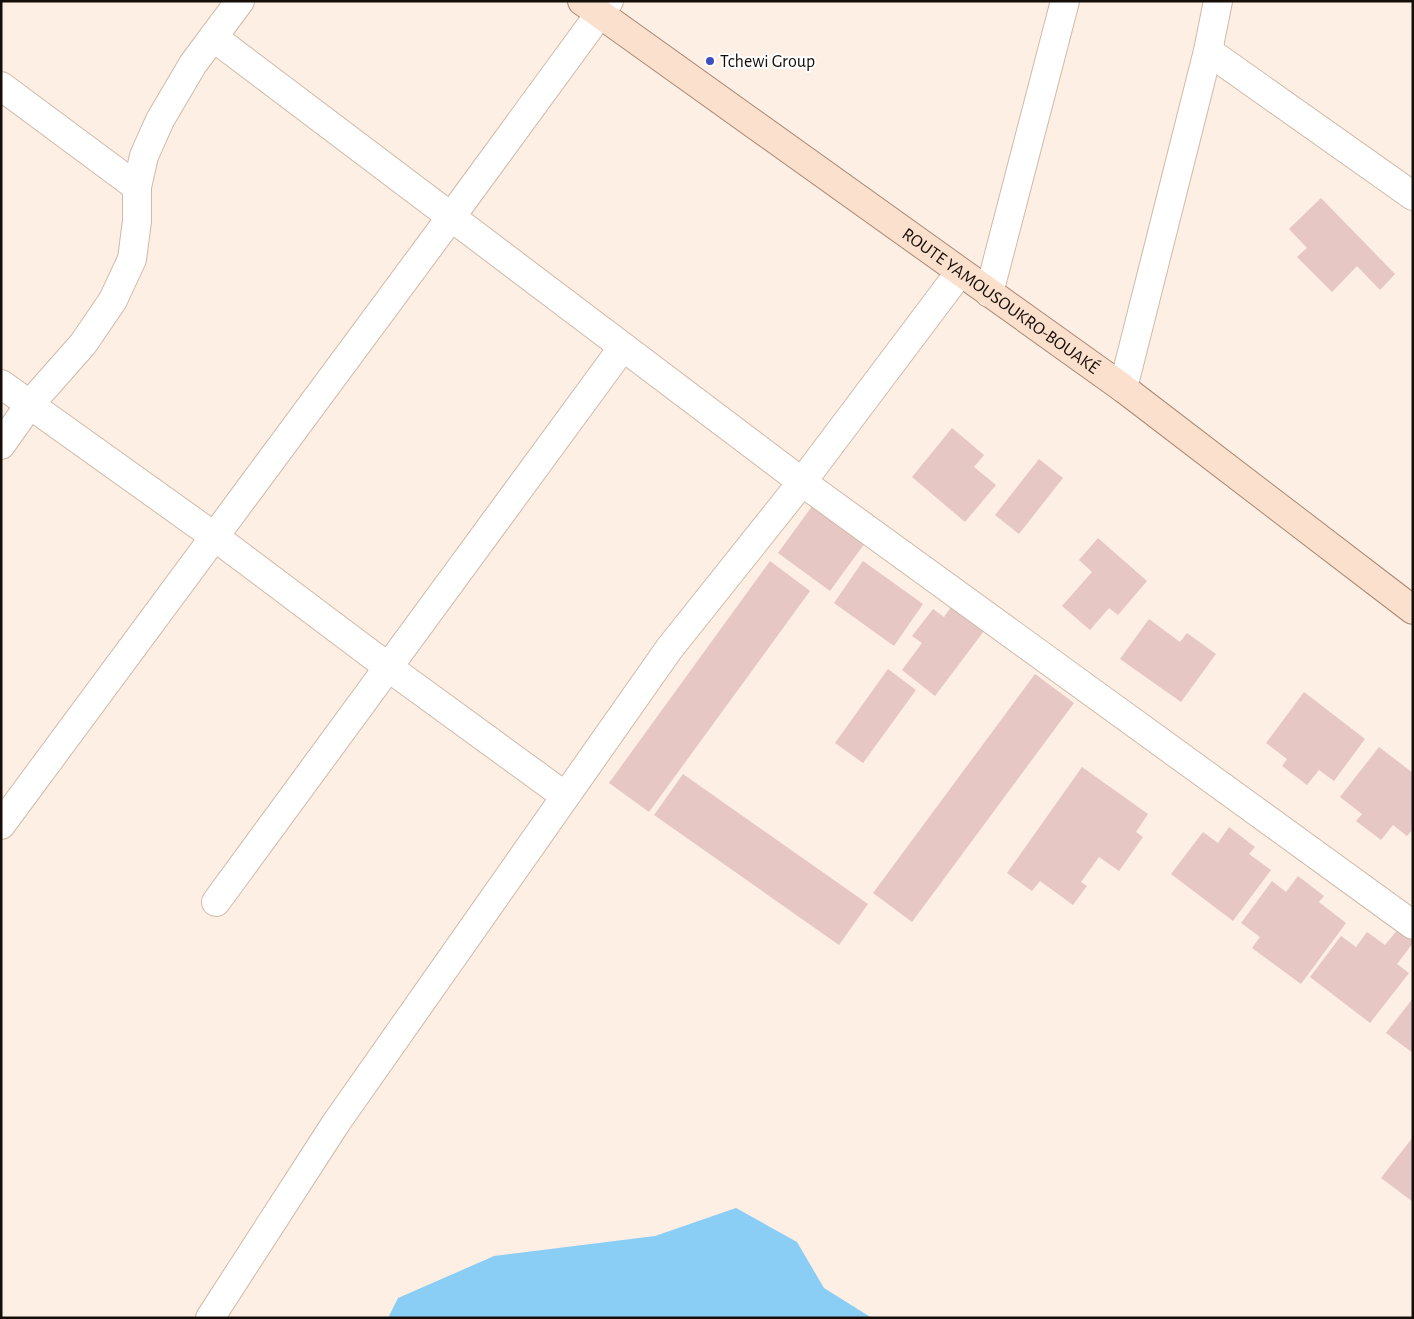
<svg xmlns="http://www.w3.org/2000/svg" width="1414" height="1319" font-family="'Alegreya Sans',sans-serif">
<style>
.water{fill:#8bcef5}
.building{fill:#e6c7c4}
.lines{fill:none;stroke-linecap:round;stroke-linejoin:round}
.minor-casing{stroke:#cfbaa7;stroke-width:30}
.tertiary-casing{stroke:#cfbaa7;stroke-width:30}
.primary-casing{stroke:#aa8974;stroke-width:30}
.minor{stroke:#fff;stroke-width:28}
.tertiary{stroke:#fff;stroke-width:28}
.primary{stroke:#fce0ce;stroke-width:28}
.poi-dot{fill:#3e4ec1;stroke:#fff;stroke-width:2}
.labels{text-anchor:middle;stroke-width:4;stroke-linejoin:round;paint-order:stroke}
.poi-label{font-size:18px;fill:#150e08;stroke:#fff;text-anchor:start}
.street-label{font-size:18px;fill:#150e08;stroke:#fff}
</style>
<rect width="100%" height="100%" fill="#fdefe4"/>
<polygon class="water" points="736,1208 797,1242 824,1288 872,1318 388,1318 398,1298 494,1256 655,1236"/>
<g class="building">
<polygon points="1321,198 1395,274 1380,290 1357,266 1332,292 1297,257 1307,248 1289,229"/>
<polygon points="952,428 984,455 974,467 996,485 965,522 912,477"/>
<polygon points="1039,459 1063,478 1019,534 995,515"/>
<polygon points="813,505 865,543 830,591 778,553"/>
<polygon points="1098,538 1147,581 1118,615 1109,608 1090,630 1062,606 1092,572 1079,560"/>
<polygon points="770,561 810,591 649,812 609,783"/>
<polygon points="863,561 923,604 894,646 834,603"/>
<polygon points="951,607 984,631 935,696 902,670 922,643 912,636 933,609 944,617"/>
<polygon points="1149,619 1180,642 1187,633 1216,654 1181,702 1120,659"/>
<polygon points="888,669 916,690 863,763 835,743"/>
<polygon points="1035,674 1074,703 912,922 873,893"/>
<polygon points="1304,692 1365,739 1334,781 1319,770 1307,785 1282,766 1287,759 1266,743"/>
<polygon points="1379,747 1413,773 1413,829 1407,836 1393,825 1381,840 1356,821 1362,814 1340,797"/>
<polygon points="1082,767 1148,814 1136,832 1143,837 1119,871 1099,857 1081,882 1087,886 1073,905 1040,881 1032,891 1007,873"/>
<polygon points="683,774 868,904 839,945 654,815"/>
<polygon points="1229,827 1255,847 1249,854 1271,870 1233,921 1171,874 1203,832 1218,843"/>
<polygon points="1298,876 1324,896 1319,902 1346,923 1301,984 1252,948 1260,937 1241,923 1272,881 1286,892"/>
<polygon points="1399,928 1413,938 1413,943 1397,964 1409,973 1370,1023 1310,977 1341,936 1356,947 1367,932 1385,945"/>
<polygon points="1413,998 1413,1053 1386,1033"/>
<polygon points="1413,1137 1413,1202 1381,1178"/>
</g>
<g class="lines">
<defs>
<g id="minor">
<polyline points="213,37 802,482 1413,925"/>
<polyline points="1208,51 1413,196"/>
<polyline points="1,86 137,187"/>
<polyline points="989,293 1065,1"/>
<polyline points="1,384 215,537 388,667 565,796"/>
<polyline points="1,445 30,404 83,344 113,300 132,259 137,221 137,187 144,156 160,120 193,64 240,1"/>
<polyline points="1,825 451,217 609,1"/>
<polyline points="216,902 623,347"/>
</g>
<g id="tertiary">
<polyline points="1123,388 1208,51 1218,1"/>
<polyline points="210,1318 336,1123 669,649 802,482 960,272"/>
</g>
<g id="primary">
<path id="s1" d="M582,1L1123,388L1413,610"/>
</g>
</defs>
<use href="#minor" class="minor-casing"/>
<use href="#tertiary" class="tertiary-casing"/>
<use href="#primary" class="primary-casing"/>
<use href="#minor" class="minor"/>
<use href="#tertiary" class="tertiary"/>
<use href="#primary" class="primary"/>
</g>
<circle class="poi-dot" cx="710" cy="61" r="5"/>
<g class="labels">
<g class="poi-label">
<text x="720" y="67">Tchewi Group</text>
</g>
<g class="street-label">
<text dy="6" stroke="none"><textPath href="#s1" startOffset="515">ROUTE YAMOUSOUKRO-BOUAKÉ</textPath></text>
</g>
</g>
<rect width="1414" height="1319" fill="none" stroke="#150e08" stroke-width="5"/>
</svg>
